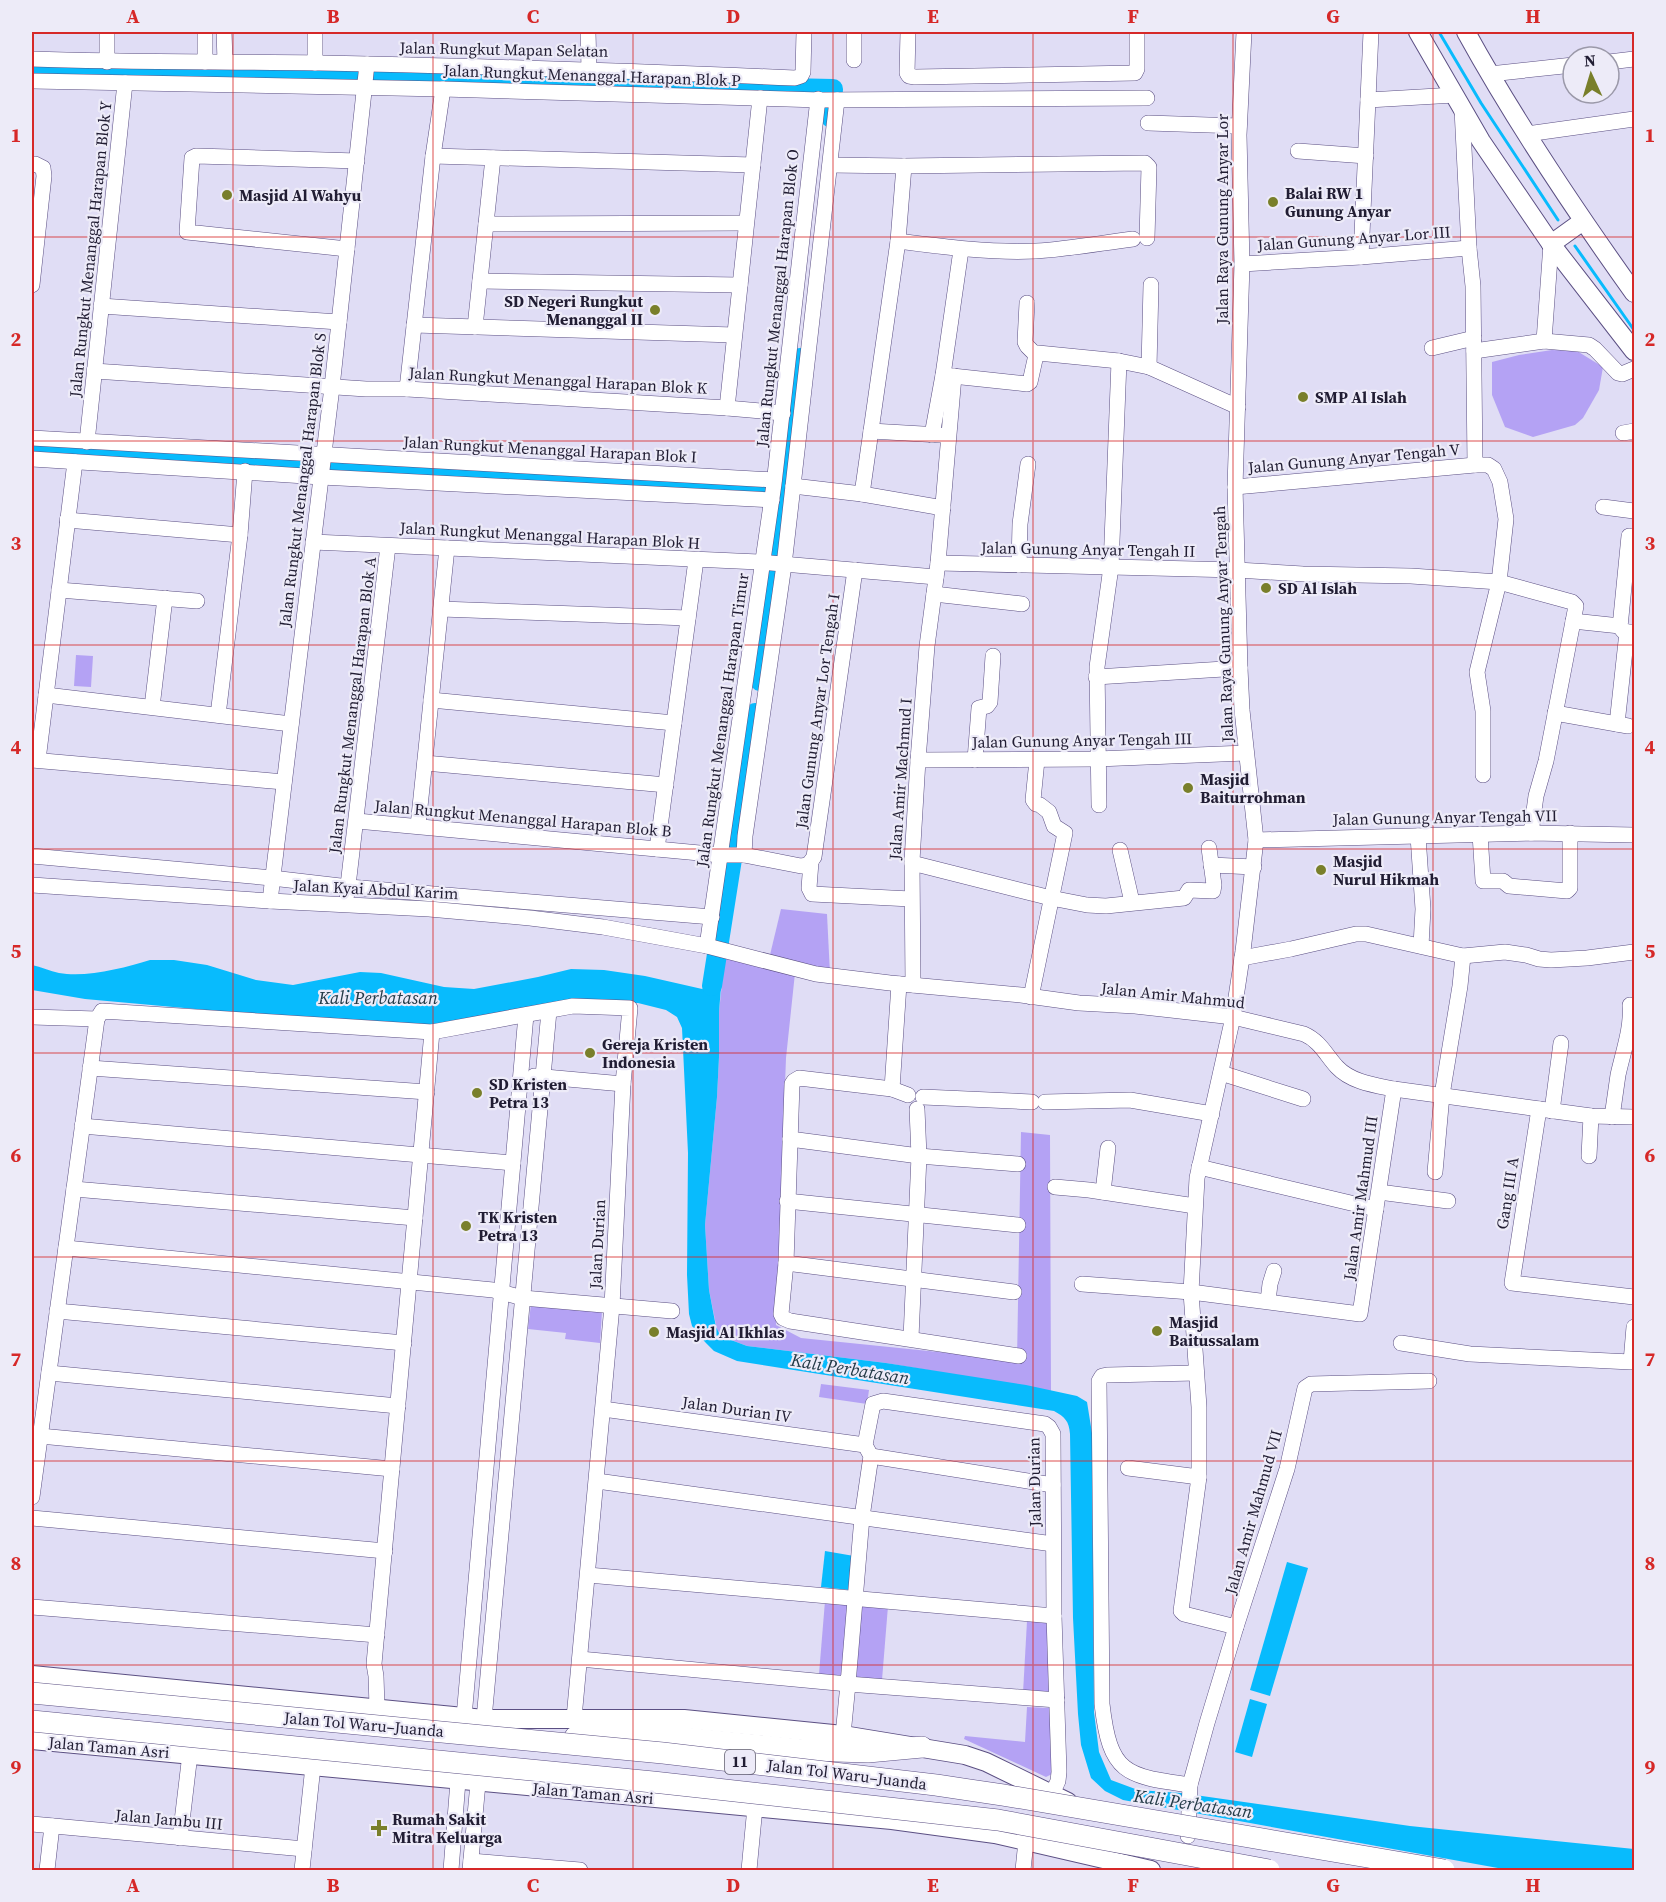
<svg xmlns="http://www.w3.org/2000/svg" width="1666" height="1902" font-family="'Source Serif 4',serif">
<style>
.green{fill:#b4a2f4}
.water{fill:#08bbfd}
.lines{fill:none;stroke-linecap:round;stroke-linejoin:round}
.stream{stroke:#08bbfd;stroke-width:3}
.river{stroke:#08bbfd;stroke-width:20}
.minor-casing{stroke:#5b4f83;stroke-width:16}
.major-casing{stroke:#5b4f83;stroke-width:20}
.highway-casing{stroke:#5b4f83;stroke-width:22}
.minor{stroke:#fff;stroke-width:15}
.major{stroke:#fff;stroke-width:18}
.highway{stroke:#fff;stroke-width:21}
.highway-bridge-casing{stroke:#5b4f83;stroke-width:22;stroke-linecap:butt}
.highway-bridge{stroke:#fff;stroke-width:21}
.grid{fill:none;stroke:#d62828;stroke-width:1.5;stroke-opacity:0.55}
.poi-dot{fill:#797f2a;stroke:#edebf8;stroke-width:2}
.labels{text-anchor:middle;stroke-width:4.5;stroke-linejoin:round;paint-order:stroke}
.shield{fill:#edebf8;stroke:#5e5b6e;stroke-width:1.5}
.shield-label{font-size:15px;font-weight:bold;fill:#211d33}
.street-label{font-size:16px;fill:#211d33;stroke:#edebf8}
.poi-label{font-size:16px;font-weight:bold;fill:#211d33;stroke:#edebf8;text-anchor:start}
.water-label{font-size:18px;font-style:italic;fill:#233a47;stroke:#edebf8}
.neatline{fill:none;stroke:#d62828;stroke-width:2}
.grid-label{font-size:20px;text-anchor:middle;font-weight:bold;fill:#d62828}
</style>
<rect width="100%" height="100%" fill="#e0ddf5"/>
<g class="green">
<polygon points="1552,350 1577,351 1603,367 1599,390 1583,418 1575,425 1533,437 1505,427 1492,395 1492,362 1519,355"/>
<polygon points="76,655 93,656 91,687 74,686"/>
<polygon points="781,909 827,914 830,974 769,959"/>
<polygon points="725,955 795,973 786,1058 776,1325 801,1338 1017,1360 1021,1132 1050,1135 1051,1391 886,1363 747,1346 723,1337 717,1330 709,1290 705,1225 717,1097 719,1057 719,1012"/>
<polygon points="531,1304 602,1311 600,1343 565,1339 566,1333 528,1329"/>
<polygon points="821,1384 869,1390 867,1404 819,1397"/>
<polygon points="825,1601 847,1602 851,1607 845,1673 838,1676 819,1674"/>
<polygon points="865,1604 888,1606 882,1680 859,1679 855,1676 860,1607"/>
<polygon points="1027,1621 1050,1621 1052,1694 1023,1693"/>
<polygon points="1027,1707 1049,1708 1053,1715 1054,1773 1046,1777 964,1739 965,1736 1025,1742"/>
</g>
<g class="water">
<path d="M150,960H174L207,965L256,980L293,985L360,972L381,973L444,987L474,989L538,977L571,969L604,970L645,976L711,991L716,960L723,962L719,1012V1057L717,1097L705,1225L709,1290L716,1327L719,1333L723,1337L747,1346L886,1363L1026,1385L1077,1396L1087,1402L1092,1433L1094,1712L1099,1752L1111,1780L1138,1790L1181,1793L1410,1826L1634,1849V1870L1574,1869L1509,1870L1123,1800L1105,1791L1091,1778L1081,1745L1078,1714L1073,1618L1070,1434C1069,1421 1065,1417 1054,1411L737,1361L714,1351L705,1342L692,1326L689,1314L687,1275L688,1153L682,1028L677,1017L666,1010L638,1003L578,1002L432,1026L274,1016L85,999L32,990V965C41,967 50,971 59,973C86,978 124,968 150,960Z"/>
<polygon points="825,1551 854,1556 850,1590 821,1587"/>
<polygon points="1287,1562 1308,1568 1270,1696 1250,1690"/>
<polygon points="1250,1699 1267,1704 1252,1757 1235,1752"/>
</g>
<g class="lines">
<g class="stream">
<polyline points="1439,32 1481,103 1558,220"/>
<polyline points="1575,246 1634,330"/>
</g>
<g class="river">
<polyline points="32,73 833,89 831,118"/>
<polyline points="32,450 784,491"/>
<polyline points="760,681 800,358"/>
<polyline points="712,986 755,713"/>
</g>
<defs>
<g id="minor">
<polyline points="107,32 107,62"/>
<polyline points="205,32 205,62"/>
<polyline points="224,32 225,61"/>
<polyline points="315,32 315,63"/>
<polyline points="588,32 589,69"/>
<polyline points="908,32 907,73 909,76 915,77 1135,73 1137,69 1137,32"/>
<path d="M32,59C144,63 256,61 368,64C510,67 653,72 795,78L801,76L803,72L804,32"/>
<polyline points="854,60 854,32"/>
<polyline points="1609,62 1634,59"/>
<polyline points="1490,74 1573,65"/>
<polyline points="32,81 443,89 820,100 1147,98"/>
<polyline points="837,100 784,565 745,836 744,855 801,866 808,865 814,857 855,570"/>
<polyline points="1368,100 1455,95"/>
<polyline points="1462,109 1469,248 1473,286 1475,465"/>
<polyline points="1148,123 1239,126"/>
<polyline points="1527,134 1634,119"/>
<polyline points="1298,151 1366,156"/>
<polyline points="433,156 753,165"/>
<polyline points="32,164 35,164 43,168 44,176 32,285"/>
<polyline points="830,165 904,166 1145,163 1149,167 1147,238"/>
<polyline points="486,224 746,223"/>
<path d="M898,241C944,247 989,253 1036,251C1068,249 1101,243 1133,239"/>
<polyline points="347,249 187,232 192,158 196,156 357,161"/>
<polyline points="1361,257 1371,32"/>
<polyline points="1242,264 1361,257 1469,248"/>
<polyline points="480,281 740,285"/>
<polyline points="1027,303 1025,342 1027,346 1036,355"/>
<polyline points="101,306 339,322"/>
<polyline points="414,325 734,335"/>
<polyline points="475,327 493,158"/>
<polyline points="1544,341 1551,244"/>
<polyline points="1432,348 1474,338"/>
<polyline points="1474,351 1544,341 1589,345 1595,349 1618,373 1622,374 1634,369"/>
<polyline points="1149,367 1151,285"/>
<polyline points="94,371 366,389 407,389 727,408 783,413"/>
<polyline points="943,375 1027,384 1030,382 1036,355 1038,353 1119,361 1149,367 1238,407"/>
<polyline points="407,389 433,156 443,89"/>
<polyline points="727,408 760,98"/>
<polyline points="871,431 940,435"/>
<polyline points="1623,433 1634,431"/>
<polyline points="932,435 943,375 961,250"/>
<polyline points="32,438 774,480"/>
<polyline points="87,442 125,83"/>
<polyline points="32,459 321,477 772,500"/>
<polyline points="793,486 862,494 943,508"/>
<polyline points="1235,487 1475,465 1488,465 1494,469 1500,482 1506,519 1499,582 1477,672 1483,711 1483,775"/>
<polyline points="862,494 898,241 904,166"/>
<polyline points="1603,507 1634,511"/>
<polyline points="67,520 240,535"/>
<polyline points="1629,536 1620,627 1623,631 1634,633"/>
<polyline points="313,542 759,562 936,577"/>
<polyline points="938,563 1237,570 1303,574 1411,576 1499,582 1572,602 1576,606 1546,761 1536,796 1531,833"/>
<polyline points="1019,565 1020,524 1028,464"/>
<polyline points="59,590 197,601"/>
<polyline points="934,594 1022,604"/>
<polyline points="441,609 688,618"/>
<polyline points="1573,621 1620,626"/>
<polyline points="1096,677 1240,668"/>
<polyline points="46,695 291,724"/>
<polyline points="431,700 674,723"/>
<polyline points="152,707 165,598"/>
<polyline points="1555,713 1628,726"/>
<polyline points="218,715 240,535 245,471"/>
<polyline points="1617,724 1627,632"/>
<polyline points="32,760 284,782"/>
<polyline points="38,760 75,462"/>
<polyline points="918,760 1097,759 1246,753"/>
<polyline points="975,760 979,708 987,706 990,702 993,656"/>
<polyline points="425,763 666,785"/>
<polyline points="1099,805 1097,667 1111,567 1119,361"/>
<polyline points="357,821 721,855 744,855"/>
<polyline points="418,826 447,548"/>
<polyline points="1480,834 1483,881 1503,881 1509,886 1567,891 1570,888 1570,833"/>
<polyline points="1418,836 1423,909 1421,946"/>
<polyline points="1256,840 1531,833 1634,835"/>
<polyline points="657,849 696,560"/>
<polyline points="1120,850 1132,902"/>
<polyline points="32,856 272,878 349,887 712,917"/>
<polyline points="811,862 809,888 812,894 911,899"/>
<polyline points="912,863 1051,898 1087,905 1106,906 1184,898 1189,890 1213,891 1214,885 1209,848"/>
<polyline points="1211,865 1254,867"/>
<path d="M32,885L270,901L429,909L530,918L603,927L707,946L816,974L890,983L1021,995L1079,1003L1135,1006L1233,1017L1304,1034C1320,1041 1326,1055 1337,1067C1351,1082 1374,1085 1394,1089L1591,1116L1634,1117"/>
<polyline points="347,894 388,546"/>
<polyline points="270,901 332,387 367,64"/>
<polyline points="707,946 774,484 818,99"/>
<polyline points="1242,958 1291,949 1356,934 1366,934 1463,956 1505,952 1526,955 1539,959 1551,960 1587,958 1634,952"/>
<polyline points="913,985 912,861 918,760 927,646 938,563 954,376"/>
<polyline points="1031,997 1065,833 1054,826 1049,812 1040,805 1036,804 1033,800 1037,760"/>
<polyline points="32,1017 97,1019"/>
<polyline points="90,1068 427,1092"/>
<polyline points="1221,1073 1303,1099"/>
<polyline points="534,1076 623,1084"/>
<polyline points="892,1089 899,984"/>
<polyline points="908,1095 892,1089 799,1078 794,1081 792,1084 786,1263 781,1314 783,1318 790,1321 1019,1356"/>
<polyline points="923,1097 1032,1102"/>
<polyline points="1045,1102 1130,1100 1212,1114"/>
<polyline points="1539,1109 1512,1283 1634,1297"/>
<polyline points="1552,1111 1561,1043"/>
<path d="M1612,1117C1614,1103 1616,1089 1618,1075C1623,1052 1632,1028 1630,1005"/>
<polyline points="82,1126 513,1163"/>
<polyline points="790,1139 919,1156 1018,1164"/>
<polyline points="1589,1156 1591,1116"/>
<polyline points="1199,1167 1376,1209"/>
<polyline points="1435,1172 1442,1095 1460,986 1463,956"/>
<polyline points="1055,1187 1089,1190 1195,1206"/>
<polyline points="74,1189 415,1218"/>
<polyline points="1103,1192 1108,1148"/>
<polyline points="1379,1192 1448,1201"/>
<polyline points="787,1201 1018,1225"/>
<polyline points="66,1248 493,1290 523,1298 672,1311"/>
<polyline points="786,1263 1014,1292"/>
<polyline points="1082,1284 1191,1292 1360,1314 1394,1089"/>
<polyline points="1268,1301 1270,1284 1274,1271"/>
<polyline points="57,1311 404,1343"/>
<polyline points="911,1338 919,1156 917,1109"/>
<polyline points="1401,1343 1470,1354 1631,1362 1634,1327"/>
<polyline points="49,1373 398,1406"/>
<polyline points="603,1409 865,1445"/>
<polyline points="40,1436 392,1469"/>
<polyline points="871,1456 1053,1485"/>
<polyline points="1128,1468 1199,1477"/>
<polyline points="597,1481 1053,1544"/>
<polyline points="32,1497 97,1019 102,1011 432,1032 573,1006 630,1008 623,1084 612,1306 574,1718"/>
<polyline points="32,1518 385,1551"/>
<polyline points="588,1575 1054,1616"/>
<polyline points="32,1607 377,1635"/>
<polyline points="1236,1627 1184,1614 1181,1611 1199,1477 1199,1407 1191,1292 1197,1178 1233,1017 1243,951 1256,840 1242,710 1240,668 1235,487 1242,264 1239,135 1244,32"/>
<polyline points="580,1659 848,1684 862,1517 871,1456 865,1445 873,1404 883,1401 1045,1424 1049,1427 1053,1434 1054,1616 1059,1772 1058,1781 1052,1794"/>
<polyline points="377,1707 376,1676 374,1664 432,1032"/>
<polyline points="464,1717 526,1015"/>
<polyline points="484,1719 549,1011"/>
<polyline points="843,1735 848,1684 1057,1700"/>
<path d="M1190,1785C1125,1776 1110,1774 1102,1704L1099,1381L1102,1376L1107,1375L1196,1373"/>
<polyline points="32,1824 304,1849"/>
<polyline points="1188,1836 1190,1785 1207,1723 1236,1627 1287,1469 1305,1388 1311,1384 1429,1381"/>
<polyline points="180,1838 190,1754"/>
<polyline points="471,1861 580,1870"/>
<polyline points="47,1870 52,1826"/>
<polyline points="302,1870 313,1766"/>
<polyline points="451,1870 458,1781"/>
<polyline points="470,1870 478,1783"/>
<polyline points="749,1870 755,1807"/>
<polyline points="1023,1870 1026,1841"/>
</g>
<g id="major">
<polyline points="1418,32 1481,141 1551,244 1634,351"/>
<path d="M1466,32C1516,123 1574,209 1634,293"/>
<polyline points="1551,244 1583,221"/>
<polyline points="32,1675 484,1719 684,1719 843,1735 965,1755 986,1762 1068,1802"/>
<polyline points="32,1740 892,1820 995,1834 1151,1870"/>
</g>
<polyline id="highway" points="575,1737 675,1737 802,1750 868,1752 922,1747"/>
</defs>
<use href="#minor" class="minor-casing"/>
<use href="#major" class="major-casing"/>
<use href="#highway" class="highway-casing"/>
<use href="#minor" class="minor"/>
<use href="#major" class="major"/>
<use href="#highway" class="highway"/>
<defs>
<g id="highway-bridge">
<polyline points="32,1693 663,1753 936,1785 1003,1795 1444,1870"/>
<polyline points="32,1721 653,1782 998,1820 1269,1870"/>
</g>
</defs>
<use href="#highway-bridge" class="highway-bridge-casing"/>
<use href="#highway-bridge" class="highway-bridge"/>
</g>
<path class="grid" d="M233,32V1870M433,32V1870M633,32V1870M833,32V1870M1033,32V1870M1233,32V1870M1433,32V1870M32,237H1634M32,441H1634M32,645H1634M32,849H1634M32,1053H1634M32,1257H1634M32,1461H1634M32,1665H1634"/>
<g class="poi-dot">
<circle cx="227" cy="195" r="6"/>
<circle cx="1273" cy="202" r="6"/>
<circle cx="655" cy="310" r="6"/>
<circle cx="1303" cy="397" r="6"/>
<circle cx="1266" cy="588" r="6"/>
<circle cx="1188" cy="788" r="6"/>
<circle cx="1321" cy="870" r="6"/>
<circle cx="590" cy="1053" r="6"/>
<circle cx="477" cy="1093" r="6"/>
<circle cx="466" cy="1226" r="6"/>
<circle cx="1157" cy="1331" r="6"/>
<circle cx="654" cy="1332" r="6"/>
<path d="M376 1819h6v6h6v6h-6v6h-6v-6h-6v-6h6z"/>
</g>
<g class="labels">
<rect class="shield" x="725" y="1750" width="30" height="24" rx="4.5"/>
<g class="shield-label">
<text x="740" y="1767">11</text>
</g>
<g class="street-label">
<text transform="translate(504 49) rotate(1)" y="6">Jalan Rungkut Mapan Selatan</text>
<text transform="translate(592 75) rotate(2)" y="6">Jalan Rungkut Menanggal Harapan Blok P</text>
<text transform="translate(1222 219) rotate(-90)" y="6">Jalan Raya Gunung Anyar Lor</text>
<text transform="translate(1354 238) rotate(-4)" y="6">Jalan Gunung Anyar Lor III</text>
<text transform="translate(90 249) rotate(-84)" y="6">Jalan Rungkut Menanggal Harapan Blok Y</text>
<text transform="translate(777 298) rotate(-84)" y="6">Jalan Rungkut Menanggal Harapan Blok O</text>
<text transform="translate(558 380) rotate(3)" y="6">Jalan Rungkut Menanggal Harapan Blok K</text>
<text transform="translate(550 449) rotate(3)" y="6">Jalan Rungkut Menanggal Harapan Blok I</text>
<text transform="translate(1354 458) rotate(-5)" y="6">Jalan Gunung Anyar Tengah V</text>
<text transform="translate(302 480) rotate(-83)" y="6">Jalan Rungkut Menanggal Harapan Blok S</text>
<text transform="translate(550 535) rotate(3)" y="6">Jalan Rungkut Menanggal Harapan Blok H</text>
<text transform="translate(1088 549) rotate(1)" y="6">Jalan Gunung Anyar Tengah II</text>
<text transform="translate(1223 624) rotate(-92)" y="6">Jalan Raya Gunung Anyar Tengah</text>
<text transform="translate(352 705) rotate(-83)" y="6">Jalan Rungkut Menanggal Harapan Blok A</text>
<text transform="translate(817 711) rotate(-82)" y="6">Jalan Gunung Anyar Lor Tengah I</text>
<text transform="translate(722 720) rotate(-82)" y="6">Jalan Rungkut Menanggal Harapan Timur</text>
<text transform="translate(1082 740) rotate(-1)" y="6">Jalan Gunung Anyar Tengah III</text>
<text transform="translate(900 779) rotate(-86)" y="6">Jalan Amir Machmud I</text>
<text transform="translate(1445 817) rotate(-1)" y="6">Jalan Gunung Anyar Tengah VII</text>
<text transform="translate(523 818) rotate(5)" y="6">Jalan Rungkut Menanggal Harapan Blok B</text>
<text transform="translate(376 889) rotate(3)" y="6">Jalan Kyai Abdul Karim</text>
<text transform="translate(1173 995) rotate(6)" y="6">Jalan Amir Mahmud</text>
<text transform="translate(1507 1193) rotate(-81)" y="6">Gang III A</text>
<text transform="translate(1360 1198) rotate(-82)" y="6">Jalan Amir Mahmud III</text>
<text transform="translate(597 1244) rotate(-87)" y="6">Jalan Durian</text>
<text transform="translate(737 1409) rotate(8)" y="6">Jalan Durian IV</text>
<text transform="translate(1034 1482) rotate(-91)" y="6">Jalan Durian</text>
<text transform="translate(1253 1512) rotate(-74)" y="6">Jalan Amir Mahmud VII</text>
<text transform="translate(364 1724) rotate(5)" y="6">Jalan Tol Waru–Juanda</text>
<text transform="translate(109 1747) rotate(5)" y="6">Jalan Taman Asri</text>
<text transform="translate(847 1774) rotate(7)" y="6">Jalan Tol Waru–Juanda</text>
<text transform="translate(593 1793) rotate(5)" y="6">Jalan Taman Asri</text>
<text transform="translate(169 1819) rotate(5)" y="6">Jalan Jambu III</text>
</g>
<g class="poi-label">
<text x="1285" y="199">Balai RW 1<tspan x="1285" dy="18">Gunung Anyar</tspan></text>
<text x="239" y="201">Masjid Al Wahyu</text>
<text x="643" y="307" text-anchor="end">SD Negeri Rungkut<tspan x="643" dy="18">Menanggal II</tspan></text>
<text x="1315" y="403">SMP Al Islah</text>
<text x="1278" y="594">SD Al Islah</text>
<text x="1200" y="785">Masjid<tspan x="1200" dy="18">Baiturrohman</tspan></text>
<text x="1333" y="867">Masjid<tspan x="1333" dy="18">Nurul Hikmah</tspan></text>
<text x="602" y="1050">Gereja Kristen<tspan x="602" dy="18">Indonesia</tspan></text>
<text x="489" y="1090">SD Kristen<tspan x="489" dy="18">Petra 13</tspan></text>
<text x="478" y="1223">TK Kristen<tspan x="478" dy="18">Petra 13</tspan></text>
<text x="1169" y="1328">Masjid<tspan x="1169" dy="18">Baitussalam</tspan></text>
<text x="666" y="1338">Masjid Al Ikhlas</text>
<text x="392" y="1825">Rumah Sakit<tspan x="392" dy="18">Mitra Keluarga</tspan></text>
</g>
<g class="water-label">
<text x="378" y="1004">Kali Perbatasan</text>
<text transform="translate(850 1369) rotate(9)" y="6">Kali Perbatasan</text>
<text transform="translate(1193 1804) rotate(8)" y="6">Kali Perbatasan</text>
</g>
</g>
<rect width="1666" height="1902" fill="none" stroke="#edebf8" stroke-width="66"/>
<g transform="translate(1591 75) rotate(356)"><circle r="28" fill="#edebf8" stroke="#9b99a9" stroke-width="1.5"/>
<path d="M0-4.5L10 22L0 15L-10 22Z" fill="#797f2a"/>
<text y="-9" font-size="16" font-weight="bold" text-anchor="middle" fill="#211d33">N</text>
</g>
<rect x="33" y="33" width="1600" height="1836" class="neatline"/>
<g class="grid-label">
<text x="133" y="23">A</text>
<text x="333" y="23">B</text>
<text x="533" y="23">C</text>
<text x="733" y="23">D</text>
<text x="933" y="23">E</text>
<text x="1133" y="23">F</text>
<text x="1333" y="23">G</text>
<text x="1533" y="23">H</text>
<text x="16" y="142">1</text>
<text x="1650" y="142">1</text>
<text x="16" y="346">2</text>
<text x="1650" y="346">2</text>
<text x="16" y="550">3</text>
<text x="1650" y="550">3</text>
<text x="16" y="754">4</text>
<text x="1650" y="754">4</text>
<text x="16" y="958">5</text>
<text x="1650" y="958">5</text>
<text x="16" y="1162">6</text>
<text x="1650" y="1162">6</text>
<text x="16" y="1366">7</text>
<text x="1650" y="1366">7</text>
<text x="16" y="1570">8</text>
<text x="1650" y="1570">8</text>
<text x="16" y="1774">9</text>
<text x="1650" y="1774">9</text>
<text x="133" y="1892">A</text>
<text x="333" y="1892">B</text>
<text x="533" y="1892">C</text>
<text x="733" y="1892">D</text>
<text x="933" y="1892">E</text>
<text x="1133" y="1892">F</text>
<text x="1333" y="1892">G</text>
<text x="1533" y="1892">H</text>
</g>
</svg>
